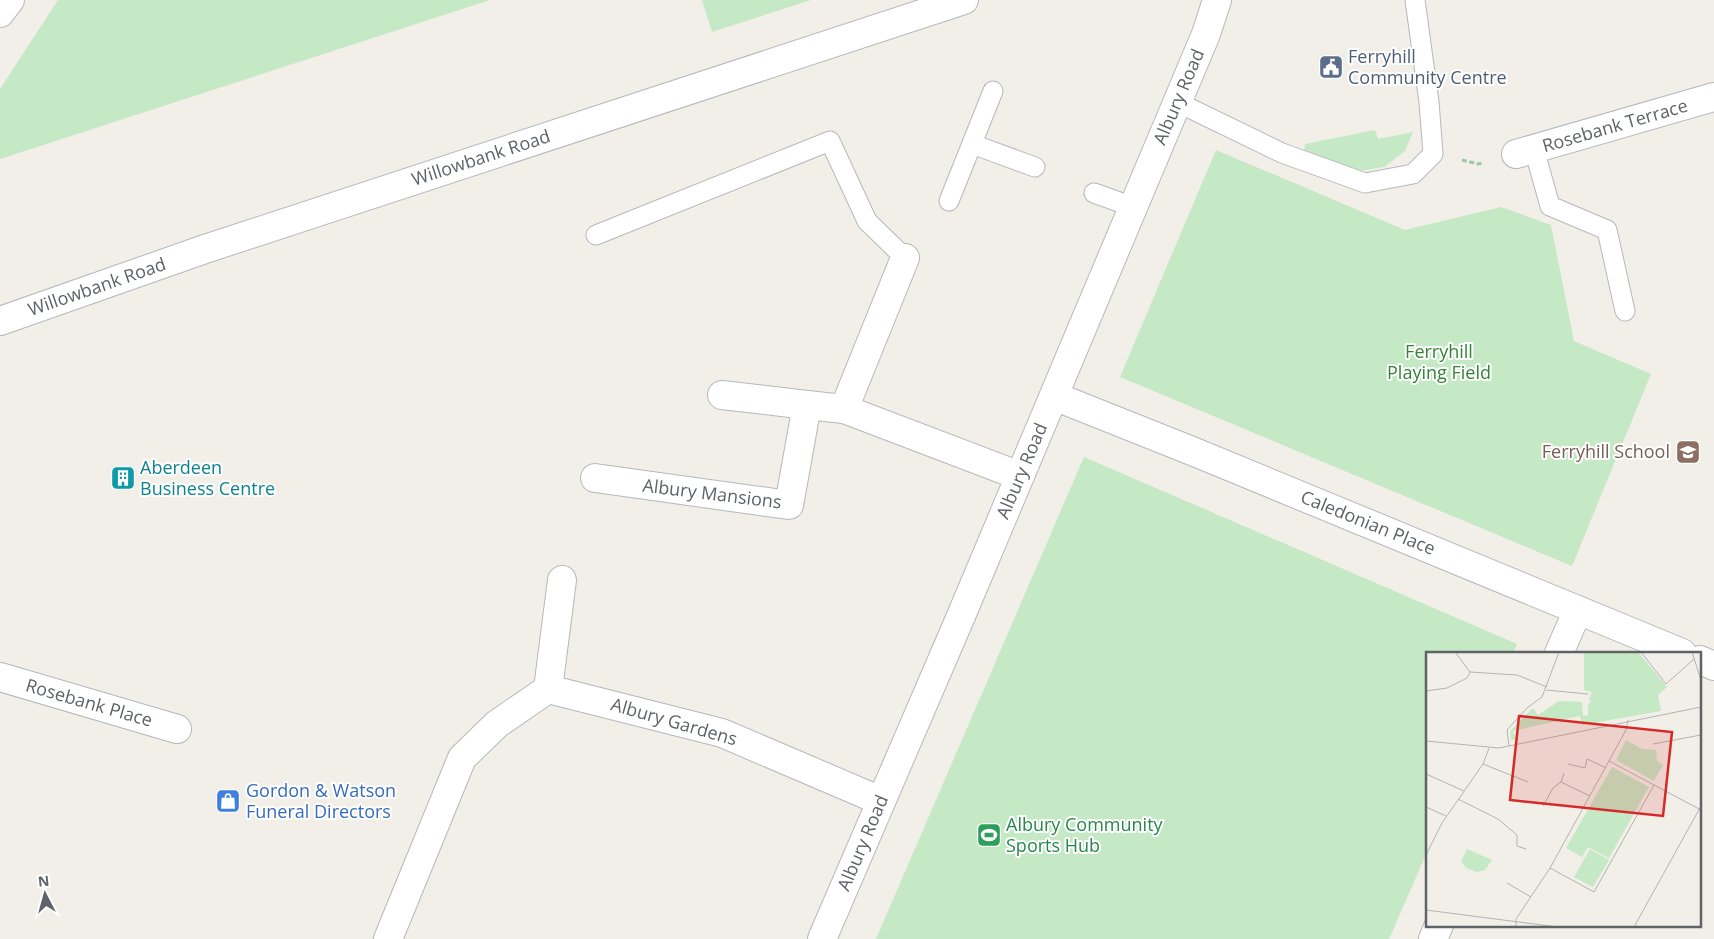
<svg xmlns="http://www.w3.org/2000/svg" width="1714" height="939" font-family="'Open Sans',sans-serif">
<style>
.green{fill:#c5e8c5}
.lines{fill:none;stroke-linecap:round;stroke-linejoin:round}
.service-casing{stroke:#b5b8bc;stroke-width:21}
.minor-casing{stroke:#b5b8bc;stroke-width:30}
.tertiary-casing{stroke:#b5b8bc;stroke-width:30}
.path{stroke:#9cc7a9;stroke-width:3;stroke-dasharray:5 2.5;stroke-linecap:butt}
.service{stroke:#fff;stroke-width:19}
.minor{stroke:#fff;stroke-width:28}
.tertiary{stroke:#fff;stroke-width:28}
.labels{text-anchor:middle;stroke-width:4;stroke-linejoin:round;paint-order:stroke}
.service-label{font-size:18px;fill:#4e5e75;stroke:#fff;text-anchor:start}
.street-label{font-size:18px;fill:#5f6368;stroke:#fff}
.park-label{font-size:18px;fill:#348238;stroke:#fff}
.education-label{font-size:18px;fill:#785e54;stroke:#fff;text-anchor:end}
.culture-label{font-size:18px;fill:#0d838f;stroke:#fff;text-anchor:start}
.shop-label{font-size:18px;fill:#366cbe;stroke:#fff;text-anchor:start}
.leisure-label{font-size:18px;fill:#27864d;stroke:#fff;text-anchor:start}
.inset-road{fill:none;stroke:#b3b3b1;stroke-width:1}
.view{fill:#d62828;fill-opacity:0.15;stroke:#d62828;stroke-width:2.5}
.inset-edge{fill:none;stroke:#5f6368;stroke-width:2.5}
</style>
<rect width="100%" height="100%" fill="#f1efe8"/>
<g class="green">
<polygon points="58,0 490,0 0,159 0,89"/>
<polygon points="702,0 811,0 712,32"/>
<polygon points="1375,130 1378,139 1413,132 1405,151 1384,167 1353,172 1304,151 1305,144"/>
<polygon points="1216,150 1405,230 1501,207 1551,225 1574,341 1651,374 1572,566 1120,377"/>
<polygon points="1084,457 1517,644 1513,653 1428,653 1428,850 1389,939 876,939"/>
</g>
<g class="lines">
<defs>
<g id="service">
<polyline points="1177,102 1282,153 1365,183 1413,174 1433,154 1429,102 1415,0"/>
<polyline points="972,144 1035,167"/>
<polyline points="1534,149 1550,206 1607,230 1625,311"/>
<polyline points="1094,193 1133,207"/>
<polyline points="949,201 993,91"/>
<polyline points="596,235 830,141 867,221 905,258"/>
</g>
<g id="minor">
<polyline points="0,13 10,0"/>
<polyline points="1516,154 1714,97"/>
<polyline points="722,395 807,405"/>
<polyline points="1054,396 1192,451 1682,653"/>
<polyline points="844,409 905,258"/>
<polyline points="595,478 789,505 807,405 844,409 1020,476"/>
<polyline points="1559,653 1578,610"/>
<polyline points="1700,660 1714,666"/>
<polyline points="0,677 177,729"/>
<polyline points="548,689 722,733 881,801"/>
<polyline points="388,939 462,758 497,724 548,689 562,580"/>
<polyline points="822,939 961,616 1206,34 1217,0"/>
<polyline points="1433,939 1439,925"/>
</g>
<polyline id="tertiary" points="0,321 205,249 964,0"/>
</defs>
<use href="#service" class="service-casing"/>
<use href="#minor" class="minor-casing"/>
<use href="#tertiary" class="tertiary-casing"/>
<polyline class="path" points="1462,160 1478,164 1483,163"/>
<use href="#service" class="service"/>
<use href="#minor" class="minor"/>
<use href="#tertiary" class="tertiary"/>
</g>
<defs>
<symbol id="civic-square" viewBox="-11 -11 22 22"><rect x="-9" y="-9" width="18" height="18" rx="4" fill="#5c6f8a" stroke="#fff"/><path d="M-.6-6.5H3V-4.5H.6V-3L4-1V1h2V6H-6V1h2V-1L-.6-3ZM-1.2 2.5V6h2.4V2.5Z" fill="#fff"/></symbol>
<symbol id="school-square" viewBox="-11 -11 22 22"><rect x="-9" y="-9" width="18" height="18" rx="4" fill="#8d6e63" stroke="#fff"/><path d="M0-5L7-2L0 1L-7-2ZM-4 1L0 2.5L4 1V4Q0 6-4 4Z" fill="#fff"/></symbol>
<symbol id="building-square" viewBox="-11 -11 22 22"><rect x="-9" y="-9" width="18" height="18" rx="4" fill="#0f9aa8" stroke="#fff"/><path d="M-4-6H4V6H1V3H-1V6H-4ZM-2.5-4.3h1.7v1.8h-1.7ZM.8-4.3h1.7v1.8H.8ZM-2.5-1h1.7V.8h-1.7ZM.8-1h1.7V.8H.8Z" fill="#fff"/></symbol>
<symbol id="shop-square" viewBox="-11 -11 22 22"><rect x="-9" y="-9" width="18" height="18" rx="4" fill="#3f7fe0" stroke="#fff"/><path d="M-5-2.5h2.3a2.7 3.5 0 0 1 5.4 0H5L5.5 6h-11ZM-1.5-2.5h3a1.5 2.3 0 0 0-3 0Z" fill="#fff"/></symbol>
<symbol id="stadium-square" viewBox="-11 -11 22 22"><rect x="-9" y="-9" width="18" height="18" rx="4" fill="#2e9e5b" stroke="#fff"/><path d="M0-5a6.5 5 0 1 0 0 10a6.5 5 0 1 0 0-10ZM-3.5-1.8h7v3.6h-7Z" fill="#fff"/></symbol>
</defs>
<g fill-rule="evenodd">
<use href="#civic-square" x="1317" y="53" width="28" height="28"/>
<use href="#school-square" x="1674" y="438" width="28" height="28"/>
<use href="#building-square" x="109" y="464" width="28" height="28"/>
<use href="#shop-square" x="214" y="787" width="28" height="28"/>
<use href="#stadium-square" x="975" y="821" width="28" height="28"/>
</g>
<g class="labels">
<g class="service-label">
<text x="1348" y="63">Ferryhill<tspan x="1348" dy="21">Community Centre</tspan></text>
</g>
<g class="street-label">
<text transform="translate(1179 97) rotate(-67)" y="6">Albury Road</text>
<text transform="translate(1615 126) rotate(-16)" y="6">Rosebank Terrace</text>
<text transform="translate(481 158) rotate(-18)" y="6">Willowbank Road</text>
<text transform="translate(97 287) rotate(-19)" y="6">Willowbank Road</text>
<text transform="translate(1022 471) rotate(-67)" y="6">Albury Road</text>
<text transform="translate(712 494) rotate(7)" y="6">Albury Mansions</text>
<text transform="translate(1368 523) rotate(22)" y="6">Caledonian Place</text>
<text transform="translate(89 703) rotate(16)" y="6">Rosebank Place</text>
<text transform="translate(674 722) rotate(16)" y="6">Albury Gardens</text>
<text transform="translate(863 843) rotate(-67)" y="6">Albury Road</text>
</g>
<g class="park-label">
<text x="1439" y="358">Ferryhill<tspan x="1439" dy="21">Playing Field</tspan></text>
</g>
<g class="education-label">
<text x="1670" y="458">Ferryhill School</text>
</g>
<g class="culture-label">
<text x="140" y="474">Aberdeen<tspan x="140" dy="21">Business Centre</tspan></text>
</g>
<g class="shop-label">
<text x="246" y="797">Gordon &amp; Watson<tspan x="246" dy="21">Funeral Directors</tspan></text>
</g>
<g class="leisure-label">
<text x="1006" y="831">Albury Community<tspan x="1006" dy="21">Sports Hub</tspan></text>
</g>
</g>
<g transform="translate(1426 652)">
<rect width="275" height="275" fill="#f1efe8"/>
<path d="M158,0H212L241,35L232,43L235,59L156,73L154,64L87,79L90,87L85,88L84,79L107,56L112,63L133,49L156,50L157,64L162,63V51H165L163,46L166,40L158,38ZM200,88L216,97L230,98L231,109L237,113L228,129L190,108ZM186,115L223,135L183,206L162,195L156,205L140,196ZM41,197L66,208L59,218L51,220L40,216L35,210ZM164,197L183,208L167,235L148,225Z" fill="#c5e8c5"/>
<path class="inset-road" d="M29,0L44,20L91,23L121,35M215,0L240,32L268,7M266,0L275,28M120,38L162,42M0,39L21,36L41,26L44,20M0,89L73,96L275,55M227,92L275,83M83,94L81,78L101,56L116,45L133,0M183,109L275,158M57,112L102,130M142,112L159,116L161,107L180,116M0,122L38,139M135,130L164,144M32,147L72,167L91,183V194L100,197M117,154L127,136L135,130L138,121M0,155L20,164M0,203L16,171L57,112L63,96M124,216L168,240L228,133M81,231L105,245M0,258L131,275M90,275V267L124,216L200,78L202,68M208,275L275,154"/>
<path class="view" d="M93,64L246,80L237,164L84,148Z"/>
<rect width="275" height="275" class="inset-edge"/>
</g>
<g transform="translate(45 894) rotate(354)" stroke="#ffffff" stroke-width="4" paint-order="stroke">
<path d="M0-4L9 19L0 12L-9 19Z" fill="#5f6368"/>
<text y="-8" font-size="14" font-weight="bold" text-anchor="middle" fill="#5f6368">N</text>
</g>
</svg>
